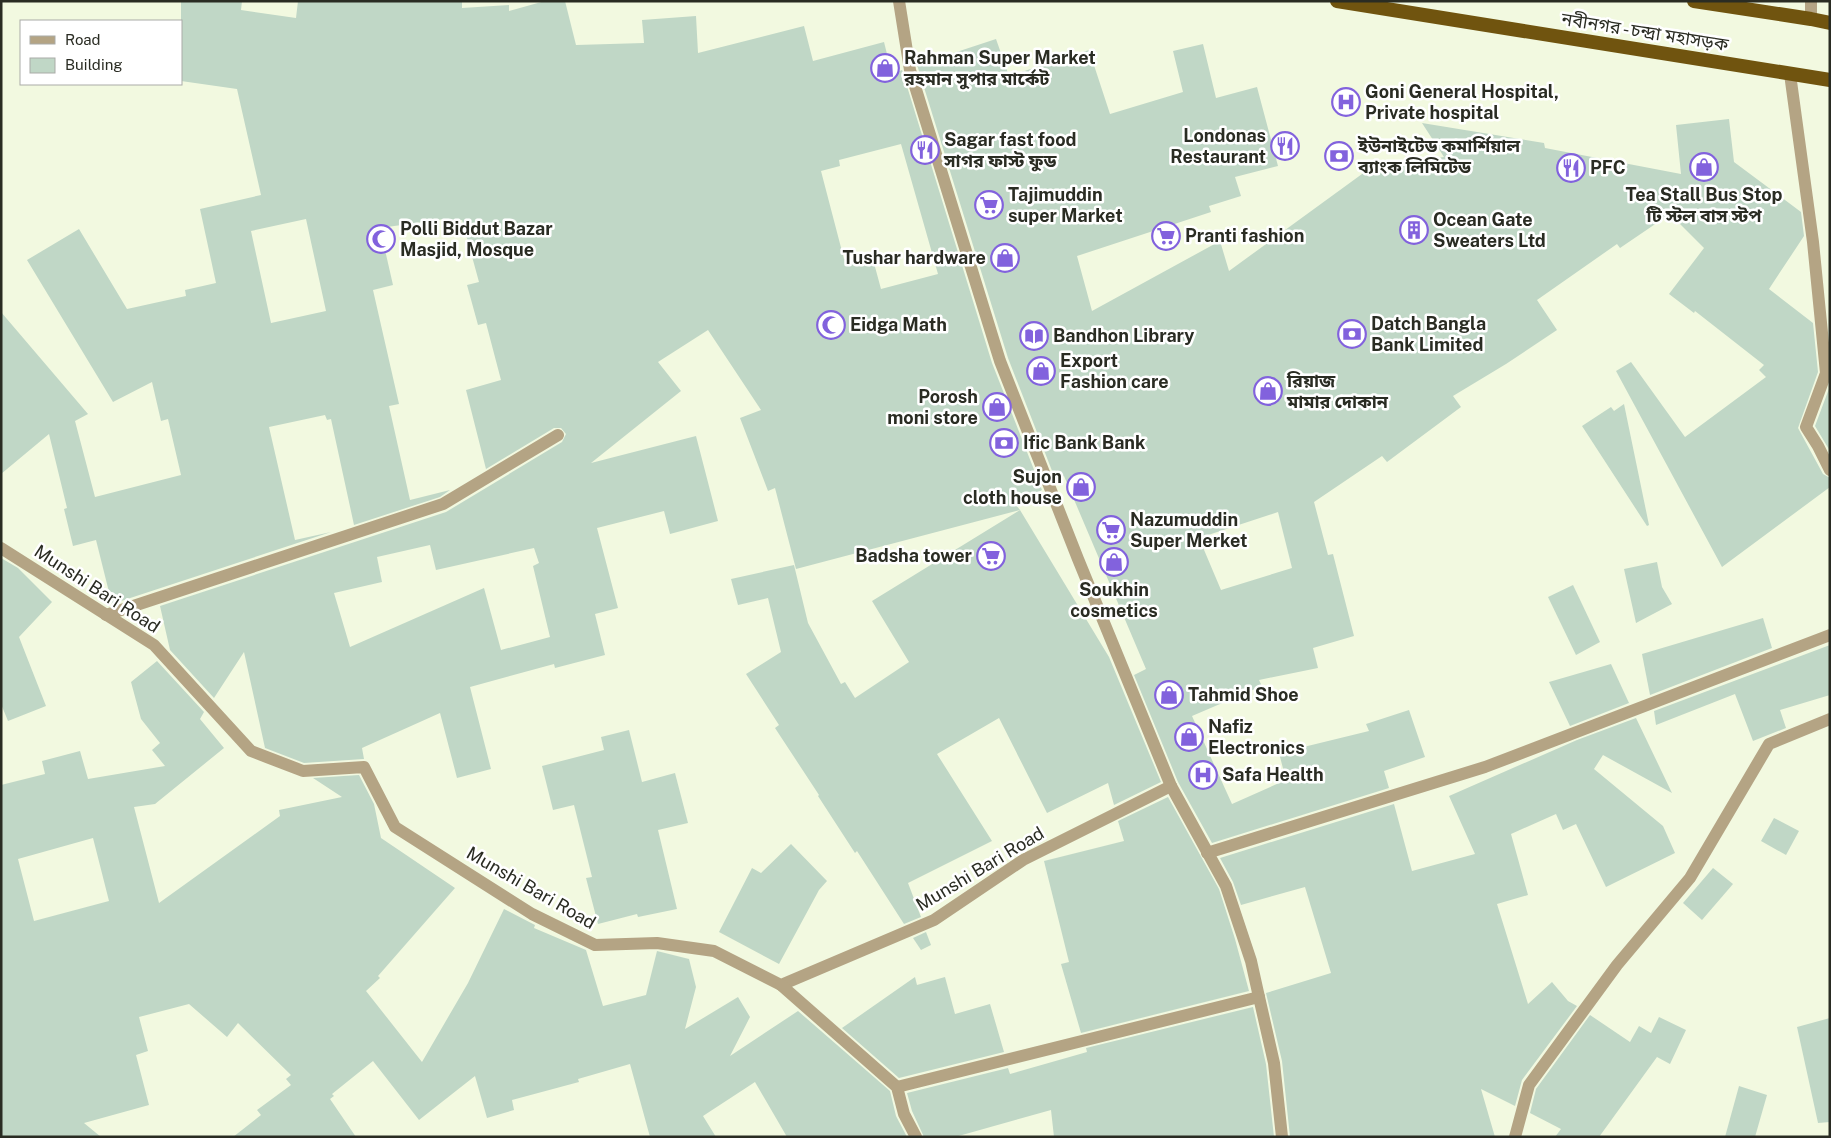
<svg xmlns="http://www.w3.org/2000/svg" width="1831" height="1138" font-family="'Public Sans','Noto Sans Bengali',sans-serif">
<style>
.building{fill:#c0d7c6;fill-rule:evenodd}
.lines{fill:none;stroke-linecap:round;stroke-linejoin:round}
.minor{stroke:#b4a484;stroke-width:12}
.trunk{stroke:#70540f;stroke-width:14}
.labels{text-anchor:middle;stroke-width:5;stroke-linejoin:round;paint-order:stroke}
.street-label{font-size:18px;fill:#2a2c23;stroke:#fff}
.poi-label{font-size:18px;font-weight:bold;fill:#2a2c23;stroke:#fff;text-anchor:start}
</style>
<rect width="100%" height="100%" fill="#f2f9e0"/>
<g class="building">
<path d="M181,1H242L241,10L296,18L298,1H462V8L509,5V11L545,1H565L576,45L644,43L642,20L696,16L698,53L804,26L813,61L884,42L892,74L902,70L992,363L1042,490L1016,505L1020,510L796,569L775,488L768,491L740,418L761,410L708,330L658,362L681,391L591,463L696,436L718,521L670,534L664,511L597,528L618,608L595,614L605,655L555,668L554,664L470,687L491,769L457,778L440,713L362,748L364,759L304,763L265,748L244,652L214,698L170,650L160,606L446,512L562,442L566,434L561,428H554L486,469L466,390L501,380L486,323L478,325L467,285L479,282L462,220L445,222L444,219L380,228L393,285L373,290L399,404L389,406L410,500L450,490L440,497L354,525L331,419L327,420L325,415L269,427L295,540L331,532L112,604L96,540L73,546L64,509L67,508L49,434L1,474V312L88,414L75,421L95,497L181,475L168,419L161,421L152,382L113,402L27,260L79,229L127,309L186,296L185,290L216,283L200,209L261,195L237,89L181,81ZM901,144L938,274L881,289L871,252L844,259L821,171L840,166L839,160ZM306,219L326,311L271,323L251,231ZM430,545L436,570L534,548L539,563L533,566L550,637L501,650L484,588L350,647L334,593L382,582L377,557Z"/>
<path d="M996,39L1009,76L1089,50L1110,114L1183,92L1173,51L1203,44L1216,98L1257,87L1278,166L1235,177L1241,196L1209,206L1211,212L1077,256L1092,311L1220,241L1229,271L1373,166L1444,157L1422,123L1544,143L1545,148L1681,174L1676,125L1729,119L1734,162L1801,212L1804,236L1769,289L1813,323L1818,372L1798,428L1823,474L1830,478V487L1722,567L1616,371L1631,362L1685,437L1766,377L1759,370L1764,365L1695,311L1694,313L1669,294L1704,248L1670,214L1620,248L1617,244L1537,300L1557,330L1506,364L1453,396L1461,407L1387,462L1382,456L1314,502L1328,555L1333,554L1354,636L1313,648L1318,668L1259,680L1262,686L1192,716L1232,804L1286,780L1279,753L1369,731L1366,724L1409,710L1425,757L1384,771L1389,788L1212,843L1178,782L1134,675L1146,669L1064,476L1056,481L1008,358L918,68L917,65ZM1278,512L1292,568L1221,590L1199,538Z"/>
<polygon points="1830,386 1830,451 1815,426"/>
<polygon points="1624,404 1649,525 1647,526 1582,426 1611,407 1614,411"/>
<polygon points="1020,510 1109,657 1161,782 1114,805 1108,783 1047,813 999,718 937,754 992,841 908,883 921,917 904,924 857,851 855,853 818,796 819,795 775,728 779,725 746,674 781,652 768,598 738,605 731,579 794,565 808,623 841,684 845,682 855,698 909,662 872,601"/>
<polygon points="1,558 18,568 52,602 19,637 46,706 8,721 1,704"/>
<polygon points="1657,562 1662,587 1672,604 1636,623 1624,569"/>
<polygon points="1573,585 1600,642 1576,655 1548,597"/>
<polygon points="1763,618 1772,648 1650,695 1642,654"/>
<polygon points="1830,645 1830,695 1780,710 1786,728 1753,741 1735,694 1656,725 1654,711"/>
<path d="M157,661L204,712L200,719L224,748L155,804L134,807L159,903L280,816L279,810L342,797L313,778L359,775L374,804L381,838L455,888L378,976L380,978L366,991L422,1062L468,983L504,909L535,925L534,928L586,950L603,1006L646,995L657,951L689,959L696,987L685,1029L738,997L750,1017L730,1056L798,1011L890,1091L896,1116L907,1137H787L755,1082L703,1116L716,1137H650L630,1064L578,1079L579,1082L512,1100L514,1110L487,1118L475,1076L419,1120L373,1061L332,1094L334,1096L330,1099L356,1137H233L261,1115L257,1110L291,1085L286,1079L291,1075L238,1023L227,1037L189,1004L139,1017L148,1051L136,1055L149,1105L84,1123L101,1137H1V785L45,774L42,761L80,751L88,779L165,766L152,750L160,743L141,719L131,682ZM93,838L109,901L34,921L18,859Z"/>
<polygon points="1611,664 1629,703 1570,726 1549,682"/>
<polygon points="1636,718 1672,793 1603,755 1594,769 1663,826 1675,853 1606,887 1576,824 1563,830 1556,814 1511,834 1528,895 1497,904 1528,1004 1552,982 1568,1001 1577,1006 1522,1080 1515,1106 1481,1089 1495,1137 1290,1137 1282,1061 1266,993 1331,973 1305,887 1241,905 1233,882 1220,858 1394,804 1412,871 1475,854 1449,796 1577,740"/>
<polygon points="629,730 642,782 675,773 688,823 658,830 677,909 638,917 637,914 598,924 586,878 592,877 574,805 553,810 542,766 604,750 601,737"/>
<polygon points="1168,797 1219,889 1235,939 1249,991 1081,1033 1061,964 1069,962 1044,861 1124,841 1118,821"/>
<polygon points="1774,818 1799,831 1786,855 1761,841"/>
<polygon points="791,844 827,881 819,890 779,964 719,932 752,868 761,873"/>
<polygon points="1713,868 1733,884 1702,920 1683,903"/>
<polygon points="926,932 931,945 921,950 913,938"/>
<polygon points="915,977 917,985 945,977 955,1014 990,1004 1004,1052 899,1078 842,1028"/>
<polygon points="1253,1007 1266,1064 1274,1137 1054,1137 1051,1110 955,1137 924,1137 912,1111 907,1093 1008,1068 1010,1074 1087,1052 1086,1048"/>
<polygon points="1590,1015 1630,1042 1639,1026 1651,1033 1659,1017 1686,1030 1670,1064 1657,1057 1599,1137 1555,1137 1561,1129 1530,1113 1536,1089"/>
<polygon points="1830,1018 1830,1122 1818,1123 1797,1027"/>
<polygon points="1739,1086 1767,1095 1755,1137 1725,1137"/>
</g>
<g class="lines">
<g class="minor">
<polyline points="899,1 910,70 1000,361 1078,559 1171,786 1226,886 1251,961 1259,997 1274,1063 1282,1137"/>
<polyline points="1811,1 1811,19"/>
<polyline points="1790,74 1813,242 1826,373 1806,427 1818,446 1830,470"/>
<polyline points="1,548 154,645 251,751 303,771 364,767 395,827 532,914 595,945 657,943 714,951 781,985 934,920 1023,860 1171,786"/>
<polyline points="106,615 443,504 558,435"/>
<polyline points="1207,853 1485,767 1830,635"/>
<polyline points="781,985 897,1087 904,1114 916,1137"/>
<polyline points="897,1087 1259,997"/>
<polyline points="1515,1137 1529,1085 1617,965 1690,878 1769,744 1830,719"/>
</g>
<g class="trunk">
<polyline points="1337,1 1830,80"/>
<polyline points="1694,1 1811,19 1830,23"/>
</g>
</g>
<defs>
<symbol id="shop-ring" viewBox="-11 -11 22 22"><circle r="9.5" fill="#fff" stroke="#8262dd" stroke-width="1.5"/><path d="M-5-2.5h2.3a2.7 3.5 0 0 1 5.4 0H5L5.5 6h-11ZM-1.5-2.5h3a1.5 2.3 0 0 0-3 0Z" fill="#8262dd"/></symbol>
<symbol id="hospital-ring" viewBox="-11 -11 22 22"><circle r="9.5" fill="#fff" stroke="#8262dd" stroke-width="1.5"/><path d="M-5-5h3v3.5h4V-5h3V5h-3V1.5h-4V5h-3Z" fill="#8262dd"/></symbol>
<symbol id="restaurant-ring" viewBox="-11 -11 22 22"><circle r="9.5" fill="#fff" stroke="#8262dd" stroke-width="1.5"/><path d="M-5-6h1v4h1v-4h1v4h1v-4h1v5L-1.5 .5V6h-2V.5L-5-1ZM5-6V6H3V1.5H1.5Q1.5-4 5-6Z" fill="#8262dd"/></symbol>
<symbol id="bank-ring" viewBox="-11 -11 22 22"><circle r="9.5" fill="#fff" stroke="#8262dd" stroke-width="1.5"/><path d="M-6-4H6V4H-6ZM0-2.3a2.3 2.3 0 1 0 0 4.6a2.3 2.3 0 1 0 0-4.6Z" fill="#8262dd"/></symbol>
<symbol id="supermarket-ring" viewBox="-11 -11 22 22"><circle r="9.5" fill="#fff" stroke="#8262dd" stroke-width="1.5"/><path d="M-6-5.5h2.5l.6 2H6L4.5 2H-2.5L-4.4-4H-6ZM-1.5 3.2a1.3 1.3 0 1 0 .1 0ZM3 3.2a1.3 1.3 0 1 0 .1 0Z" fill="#8262dd"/></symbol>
<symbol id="building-ring" viewBox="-11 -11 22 22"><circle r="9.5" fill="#fff" stroke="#8262dd" stroke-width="1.5"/><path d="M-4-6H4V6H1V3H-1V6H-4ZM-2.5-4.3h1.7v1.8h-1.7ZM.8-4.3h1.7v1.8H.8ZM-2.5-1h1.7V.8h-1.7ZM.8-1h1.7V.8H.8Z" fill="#8262dd"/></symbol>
<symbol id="mosque-ring" viewBox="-11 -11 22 22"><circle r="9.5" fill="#fff" stroke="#8262dd" stroke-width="1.5"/><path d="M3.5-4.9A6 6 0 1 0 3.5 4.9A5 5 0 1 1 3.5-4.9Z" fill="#8262dd"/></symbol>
<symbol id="library-ring" viewBox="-11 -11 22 22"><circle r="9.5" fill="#fff" stroke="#8262dd" stroke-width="1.5"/><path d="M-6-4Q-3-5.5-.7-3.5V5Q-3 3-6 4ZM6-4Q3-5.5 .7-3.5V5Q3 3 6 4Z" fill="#8262dd"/></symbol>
</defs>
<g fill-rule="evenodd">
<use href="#shop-ring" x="869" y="52" width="32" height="32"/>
<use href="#hospital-ring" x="1330" y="86" width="32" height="32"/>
<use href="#restaurant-ring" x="1269" y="130" width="32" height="32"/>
<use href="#restaurant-ring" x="909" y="134" width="32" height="32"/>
<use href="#bank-ring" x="1323" y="140" width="32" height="32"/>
<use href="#shop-ring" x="1688" y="151" width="32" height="32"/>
<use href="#restaurant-ring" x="1555" y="152" width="32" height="32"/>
<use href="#supermarket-ring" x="973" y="189" width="32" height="32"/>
<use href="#building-ring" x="1398" y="214" width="32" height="32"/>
<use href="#supermarket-ring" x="1150" y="220" width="32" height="32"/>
<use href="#mosque-ring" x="365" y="223" width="32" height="32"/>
<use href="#shop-ring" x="989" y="242" width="32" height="32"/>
<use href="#mosque-ring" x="815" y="309" width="32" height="32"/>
<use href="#bank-ring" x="1336" y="318" width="32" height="32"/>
<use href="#library-ring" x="1018" y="320" width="32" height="32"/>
<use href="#shop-ring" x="1025" y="355" width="32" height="32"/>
<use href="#shop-ring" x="1252" y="375" width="32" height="32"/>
<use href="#shop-ring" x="981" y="391" width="32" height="32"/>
<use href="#bank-ring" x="988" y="427" width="32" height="32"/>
<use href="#shop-ring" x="1065" y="471" width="32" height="32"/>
<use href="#supermarket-ring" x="1095" y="514" width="32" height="32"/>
<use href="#supermarket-ring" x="975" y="540" width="32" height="32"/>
<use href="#shop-ring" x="1098" y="546" width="32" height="32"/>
<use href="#shop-ring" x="1153" y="679" width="32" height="32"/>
<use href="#shop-ring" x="1173" y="721" width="32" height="32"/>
<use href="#hospital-ring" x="1187" y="759" width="32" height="32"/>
</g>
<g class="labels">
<g class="street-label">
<text transform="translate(1645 32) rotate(9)" y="6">নবীনগর - চন্দ্রা মহাসড়ক</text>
<text transform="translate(97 589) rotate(33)" y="6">Munshi Bari Road</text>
<text transform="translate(980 869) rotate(-31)" y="6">Munshi Bari Road</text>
<text transform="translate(531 888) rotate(30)" y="6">Munshi Bari Road</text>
</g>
<g class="poi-label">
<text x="904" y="64">Rahman Super Market<tspan x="904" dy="21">রহমান সুপার মার্কেট</tspan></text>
<text x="1365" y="98">Goni General Hospital,<tspan x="1365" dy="21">Private hospital</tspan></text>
<text x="1266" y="142" text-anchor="end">Londonas<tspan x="1266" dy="21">Restaurant</tspan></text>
<text x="944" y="146">Sagar fast food<tspan x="944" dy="21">সাগর ফাস্ট ফুড</tspan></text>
<text x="1358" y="152">ইউনাইটেড কমার্শিয়াল<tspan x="1358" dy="21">ব্যাংক লিমিটেড</tspan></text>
<text x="1590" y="174">PFC</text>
<text x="1008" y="201">Tajimuddin<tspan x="1008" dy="21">super Market</tspan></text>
<text x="1704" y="201" text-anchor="middle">Tea Stall Bus Stop<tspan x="1704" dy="21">টি স্টল বাস স্টপ</tspan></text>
<text x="1433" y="226">Ocean Gate<tspan x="1433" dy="21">Sweaters Ltd</tspan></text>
<text x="400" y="235">Polli Biddut Bazar<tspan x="400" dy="21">Masjid, Mosque</tspan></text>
<text x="1185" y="242">Pranti fashion</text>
<text x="986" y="264" text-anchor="end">Tushar hardware</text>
<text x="1371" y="330">Datch Bangla<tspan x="1371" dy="21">Bank Limited</tspan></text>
<text x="850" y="331">Eidga Math</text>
<text x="1053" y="342">Bandhon Library</text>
<text x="1060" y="367">Export<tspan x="1060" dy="21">Fashion care</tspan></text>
<text x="1287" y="387">রিয়াজ<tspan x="1287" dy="21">মামার দোকান</tspan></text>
<text x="978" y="403" text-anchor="end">Porosh<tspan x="978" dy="21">moni store</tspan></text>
<text x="1023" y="449">Ific Bank Bank</text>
<text x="1062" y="483" text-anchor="end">Sujon<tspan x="1062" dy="21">cloth house</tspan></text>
<text x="1130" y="526">Nazumuddin<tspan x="1130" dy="21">Super Merket</tspan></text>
<text x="972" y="562" text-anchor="end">Badsha tower</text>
<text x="1114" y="596" text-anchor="middle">Soukhin<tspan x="1114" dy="21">cosmetics</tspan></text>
<text x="1188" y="701">Tahmid Shoe</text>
<text x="1208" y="733">Nafiz<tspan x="1208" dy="21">Electronics</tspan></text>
<text x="1222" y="781">Safa Health</text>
</g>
</g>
<rect width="1831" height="1138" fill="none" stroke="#2a2c23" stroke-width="5"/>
<rect x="20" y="20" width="162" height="65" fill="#ffffff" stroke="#aaaba7"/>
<rect x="30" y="36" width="25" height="8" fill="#b4a484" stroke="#aaaba7"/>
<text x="65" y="45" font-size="15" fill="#2a2c23">Road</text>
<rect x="30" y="58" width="25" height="15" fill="#c0d7c6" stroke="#aaaba7"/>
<text x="65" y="70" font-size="15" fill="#2a2c23">Building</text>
</svg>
